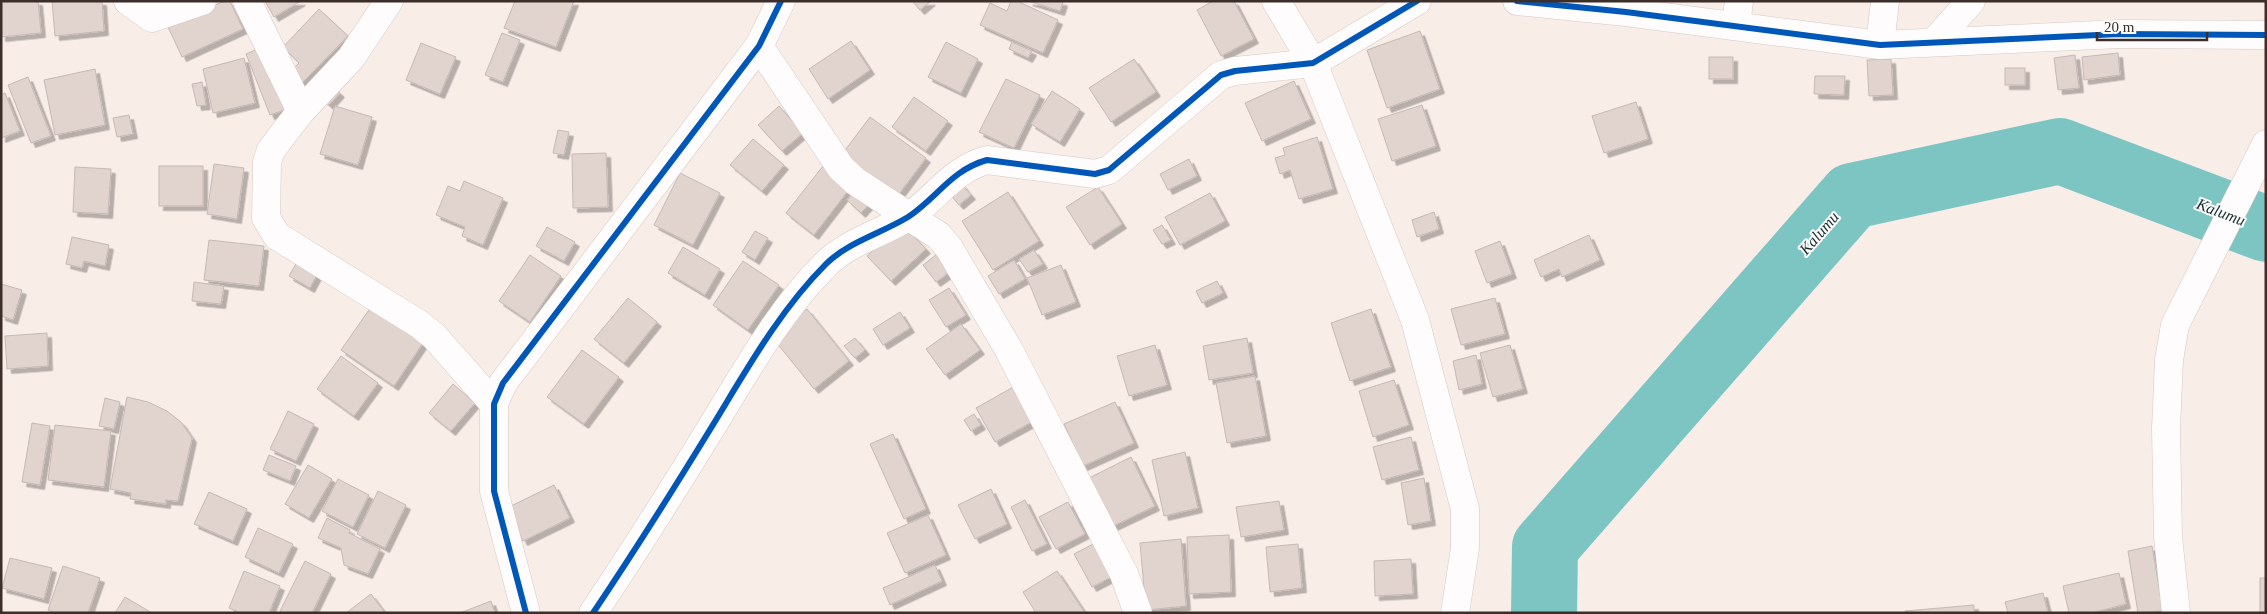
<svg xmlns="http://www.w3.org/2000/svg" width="2267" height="614" viewBox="0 0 2267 614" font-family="'Times New Roman',serif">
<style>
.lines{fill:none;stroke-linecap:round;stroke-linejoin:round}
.river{stroke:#7cc5c2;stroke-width:66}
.building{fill:#e1d4ce;stroke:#c5b9b5;filter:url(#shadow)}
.street-casing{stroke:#d4c9c4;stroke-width:29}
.street{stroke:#fefcfc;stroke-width:28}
.cycleway-casing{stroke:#fcfcfc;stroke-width:9}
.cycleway{stroke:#0057b8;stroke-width:6}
.labels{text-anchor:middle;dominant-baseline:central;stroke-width:4;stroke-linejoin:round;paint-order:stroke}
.water-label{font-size:16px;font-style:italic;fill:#1a2e2d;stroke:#fcfcfc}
</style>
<defs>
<filter id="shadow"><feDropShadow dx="4.5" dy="4.5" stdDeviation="0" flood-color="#0004"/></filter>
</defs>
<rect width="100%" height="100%" fill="#f9ede8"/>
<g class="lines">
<!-- river -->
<polyline class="river" points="1544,613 1545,547 1852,196 2060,151 2266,229"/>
</g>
<!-- building -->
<g class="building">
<polygon points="1,1 38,1 41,33 1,37"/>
<polygon points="52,1 102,1 104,31 55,36"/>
<polygon points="224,1 230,1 243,29 182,57 168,27"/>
<polygon points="265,1 301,1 274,17"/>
<polygon points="515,1 574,1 556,47 504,28"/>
<polygon points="912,1 931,1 920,10"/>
<polygon points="1011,1 1017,1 1058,20 1043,53 980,25 990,3 1007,11"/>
<polygon points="1028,1 1062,1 1063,2 1060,11"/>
<polygon points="1213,1 1234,1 1254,39 1221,56 1197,10"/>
<polygon points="319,9 348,36 299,86 287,75 299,63 283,47"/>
<polygon points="1420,31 1440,89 1387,108 1367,50"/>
<polygon points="502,33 520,40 503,82 485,75"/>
<polygon points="851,41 870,70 828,99 809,69"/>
<polygon points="946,42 978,59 961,93 928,77"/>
<polygon points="1012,42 1032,51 1028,58 1009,49"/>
<polygon points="421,43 456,57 440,94 406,80"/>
<polygon points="262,47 287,109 270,115 246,54"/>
<polygon points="2118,53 2120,75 2084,80 2082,57"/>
<polygon points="2075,55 2079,88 2058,90 2054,58"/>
<rect x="1709" y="57" width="24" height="22"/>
<polygon points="244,58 255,103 213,113 203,69"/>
<polygon points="1134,59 1156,92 1111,122 1089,88"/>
<polygon points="1891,59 1893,95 1869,96 1867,60"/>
<rect x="2005" y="68" width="20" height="17"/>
<polygon points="95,69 105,125 55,135 44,80"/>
<polygon points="1815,76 1845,76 1844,95 1814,94"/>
<polygon points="28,77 51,136 31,143 8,85"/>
<polygon points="1006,79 1040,95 1014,148 979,132"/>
<polygon points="1294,81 1311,119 1262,141 1245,103"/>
<polygon points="202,82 206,105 197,106 192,84"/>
<polygon points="332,86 340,93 329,105 322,99"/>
<polygon points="1052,91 1080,109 1060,142 1031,124"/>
<polygon points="5,93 20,131 1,138 1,95"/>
<polygon points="914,97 948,121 926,151 892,127"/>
<polygon points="1636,102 1648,139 1604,153 1592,116"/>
<polygon points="1422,105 1436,146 1392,161 1378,119"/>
<polygon points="335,106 372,117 358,165 320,154"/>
<polygon points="779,106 803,133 782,151 758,125"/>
<polygon points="129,115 133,134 117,137 113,118"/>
<polygon points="870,117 926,158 896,198 840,157"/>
<polygon points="558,130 569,132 564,155 553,153"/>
<polygon points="1317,137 1333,189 1299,199 1290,170 1280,174 1275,158 1285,155 1283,148"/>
<polygon points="753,139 784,165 762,191 730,165"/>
<polygon points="606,153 608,207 573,208 572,154"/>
<polygon points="1189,159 1197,176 1168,190 1160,174"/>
<polygon points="214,164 244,168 237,219 207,214"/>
<rect x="159" y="166" width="44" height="40"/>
<polygon points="823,166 851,187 814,235 786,213"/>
<polygon points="75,167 111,169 108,214 73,212"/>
<polygon points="680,173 720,193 693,245 654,225"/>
<polygon points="464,181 503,198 483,245 462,236 465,227 436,215 448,186 460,191"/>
<polygon points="961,183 971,195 959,205 949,193"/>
<polygon points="859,187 873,200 861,213 847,200"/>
<polygon points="1098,187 1122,224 1090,245 1066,207"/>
<polygon points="1008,192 1039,241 993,270 962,221"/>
<polygon points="1210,193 1225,221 1180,245 1165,217"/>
<polygon points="1434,212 1439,229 1417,237 1412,220"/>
<polygon points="901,223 926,249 891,281 867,256"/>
<polygon points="1162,225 1171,240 1162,244 1153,230"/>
<polygon points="547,227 575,242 564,261 536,246"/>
<polygon points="755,231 768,238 755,260 742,252"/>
<polygon points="1589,235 1600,260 1562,277 1559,269 1541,277 1534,260"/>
<polygon points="72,237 109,245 105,266 84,261 82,268 66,264"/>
<polygon points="209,240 264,246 259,286 204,280"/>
<polygon points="1500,241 1512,274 1487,283 1475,251"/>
<polygon points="683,247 720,269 705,295 668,273"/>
<polygon points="1034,250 1043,264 1028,272 1019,259"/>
<polygon points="937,254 950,272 936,282 923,265"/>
<polygon points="530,255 561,276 530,322 499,301"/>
<polygon points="1014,260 1025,279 999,294 988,276"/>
<polygon points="743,261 779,285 748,330 713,305"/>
<polygon points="297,262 317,275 310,288 289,276"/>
<polygon points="1061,265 1076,302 1042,315 1027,278"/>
<polygon points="1217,281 1223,293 1202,303 1196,291"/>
<polygon points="194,282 224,286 221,304 192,301"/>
<polygon points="1,284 22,290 13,320 1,316"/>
<polygon points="949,288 966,315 946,327 929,300"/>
<polygon points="628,298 657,322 624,363 594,339"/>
<polygon points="1495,298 1505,334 1461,345 1451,309"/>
<polygon points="371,307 423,343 394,386 341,350"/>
<polygon points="807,309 849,361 814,389 772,337"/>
<polygon points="1371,309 1391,367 1350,381 1331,323"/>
<polygon points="900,312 910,328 883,345 873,329"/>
<polygon points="961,324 980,350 945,375 926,349"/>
<polygon points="47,333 48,366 7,369 5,336"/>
<polygon points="855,338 865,350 855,358 844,346"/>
<polygon points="1247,338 1253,373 1209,380 1203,346"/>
<polygon points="1155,345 1167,385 1129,396 1117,356"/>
<polygon points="1510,345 1523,389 1493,397 1480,353"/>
<polygon points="582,350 619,377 584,424 547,397"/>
<polygon points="1476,355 1482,384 1459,390 1453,361"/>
<polygon points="341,356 378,383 354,416 317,389"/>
<polygon points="1255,376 1266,436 1227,443 1216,383"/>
<polygon points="1394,380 1409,425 1373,437 1359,391"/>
<polygon points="453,384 475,403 451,431 429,413"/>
<polygon points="1015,386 1034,421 995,442 976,408"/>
<polygon points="127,397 148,402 167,411 181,422 192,438 178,501 166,500 166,504 130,499 131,493 110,489"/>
<polygon points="105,398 120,402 114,429 99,426"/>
<polygon points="1115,402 1134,443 1083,466 1064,424"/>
<polygon points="288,411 314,424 296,461 270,449"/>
<polygon points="974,414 981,425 971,431 964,420"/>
<polygon points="32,423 50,426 40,485 22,482"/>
<polygon points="55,425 111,431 104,487 48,480"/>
<polygon points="893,434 926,509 904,519 870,444"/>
<polygon points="1411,437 1419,470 1382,480 1373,447"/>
<polygon points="1185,452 1198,508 1164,516 1152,460"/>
<polygon points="269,455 296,466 290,481 263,470"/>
<polygon points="1131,457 1155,506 1109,528 1085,480"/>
<polygon points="308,465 332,479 309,518 285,504"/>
<polygon points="1424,478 1431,521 1408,525 1401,483"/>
<polygon points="338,479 369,495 353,527 322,511"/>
<polygon points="554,485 570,518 523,541 507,508"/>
<polygon points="991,489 1007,524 975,539 958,505"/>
<polygon points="378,491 406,505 385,548 357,534"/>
<polygon points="209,492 247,509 233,541 194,524"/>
<polygon points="1025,500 1047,544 1032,551 1011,507"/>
<polygon points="1279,501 1284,530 1241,537 1236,507"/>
<polygon points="1068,502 1085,534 1056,549 1039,517"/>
<polygon points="928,515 946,555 905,573 887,533"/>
<polygon points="327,518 350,530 349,533 380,549 368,574 344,565 341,548 318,538"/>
<polygon points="258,528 293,544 279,573 245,557"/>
<polygon points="1229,535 1231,592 1189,594 1187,537"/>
<polygon points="1181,539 1186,606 1146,610 1140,543"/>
<polygon points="1097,542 1115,575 1092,587 1074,554"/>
<polygon points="1298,544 1302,588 1270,592 1266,547"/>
<polygon points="2152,546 2163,611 2138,613 2128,551"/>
<polygon points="10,558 52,568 44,599 2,588"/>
<polygon points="1411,559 1413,594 1375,596 1374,561"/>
<polygon points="305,561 331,574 312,613 283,613 280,611"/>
<polygon points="935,565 942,581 890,605 883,588"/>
<polygon points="63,566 100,578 88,613 56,613 48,610"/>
<polygon points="244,571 280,586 269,613 241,613 229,608"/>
<polygon points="1057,571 1085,613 1036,613 1023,592"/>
<polygon points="2119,573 2126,604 2091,613 2069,613 2063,586"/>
<rect x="2260" y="578" width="6" height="35"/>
<polygon points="2043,593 2048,613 2008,613 2005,602"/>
<polygon points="371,594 385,613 346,613"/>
<polygon points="125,597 152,613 115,613"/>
<polygon points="491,601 495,613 460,613"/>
<polygon points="1974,605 1974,613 1905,613 1905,611"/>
</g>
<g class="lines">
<defs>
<g id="street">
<polyline points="128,1 152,18 202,1"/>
<polyline points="247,1 301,111"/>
<polyline points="389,1 351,58 301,111 271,150 267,162 266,218 277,236 419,324 434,336 494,404"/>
<polyline points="1276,1 1313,63 1415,320 1465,509 1465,548 1455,613"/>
<polyline points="1517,1 1626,12 1880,45 2120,34 2266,35"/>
<polyline points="1736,25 1739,1"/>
<polyline points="1934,42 1971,1"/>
<polyline points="1880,45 1885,1"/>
<polyline points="759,46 841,168 855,181 939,236 949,248 1009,350 1124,574 1138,613"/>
<polyline points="526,613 494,491 494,404 503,383 759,46 781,1"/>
<path d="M593 613C634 552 673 490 711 428 746 371 779 311 826 264 848 242 882 233 908 217 937 198 951 170 987 160L1095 174 1109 170 1221 75 1235 71 1313 63 1417 1"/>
<polyline points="2176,613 2168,537 2166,428 2169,360 2175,325 2266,144"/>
</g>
</defs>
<!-- street casing -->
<use href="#street" class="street-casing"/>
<!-- street -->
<use href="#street" class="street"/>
<defs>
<g id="cycleway">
<polyline points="1517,1 1626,12 1880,45 2120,34 2266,35"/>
<polyline points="526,613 494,491 494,404 503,383 759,46 781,1"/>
<path d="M593 613C634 552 673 490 711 428 746 371 779 311 826 264 848 242 882 233 908 217 937 198 951 170 987 160L1095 174 1109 170 1221 75 1235 71 1313 63 1417 1"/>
</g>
</defs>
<!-- cycleway casing -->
<use href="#cycleway" class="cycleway-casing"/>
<!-- cycleway -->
<use href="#cycleway" class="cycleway"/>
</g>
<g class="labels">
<!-- water labels -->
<g class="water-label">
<text transform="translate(2221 212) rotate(21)">Kalumu</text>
<text transform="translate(1819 233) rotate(-49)">Kalumu</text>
</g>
</g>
<!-- border -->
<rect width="2267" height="614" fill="none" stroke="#3c2f2a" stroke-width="5"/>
<!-- scale -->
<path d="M2097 32v8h110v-8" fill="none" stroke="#3c2f2a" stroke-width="2.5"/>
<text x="2104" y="32" font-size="15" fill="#3c2f2a" stroke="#fcfcfc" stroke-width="4" paint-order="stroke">20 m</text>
</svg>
